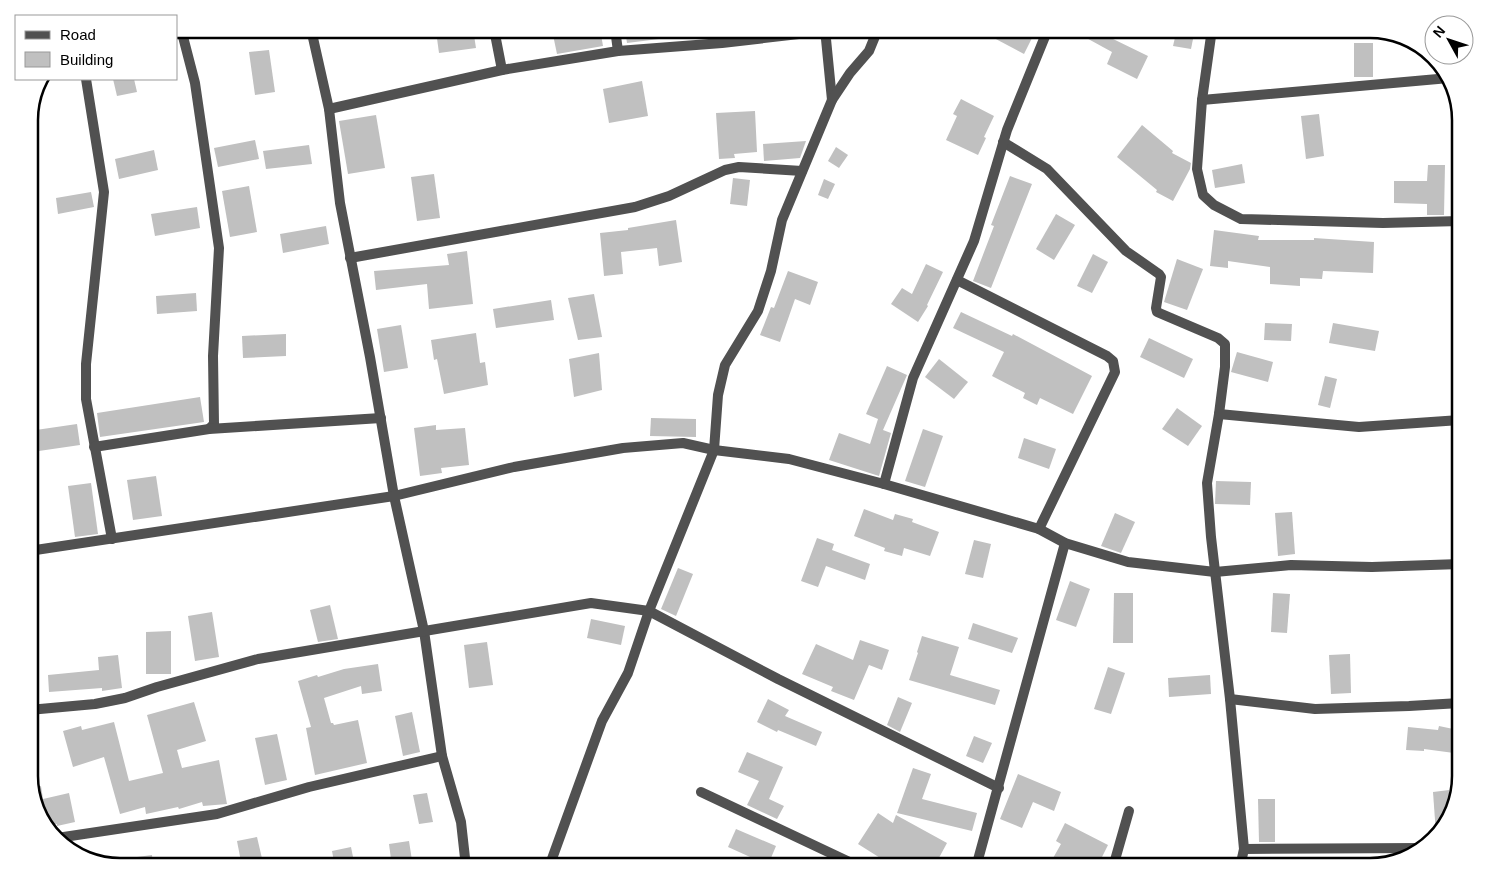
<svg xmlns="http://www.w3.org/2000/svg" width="1489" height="896" viewBox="0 0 1489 896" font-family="Arial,sans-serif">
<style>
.building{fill:#c0c0c0}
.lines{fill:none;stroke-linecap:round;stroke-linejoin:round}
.minor{stroke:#515151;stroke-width:10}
.rim{fill:none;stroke:#000;stroke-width:2.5}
</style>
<rect width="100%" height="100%" fill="#fff"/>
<!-- building -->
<g class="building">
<polygon points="452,29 473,29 476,48 439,53 436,31"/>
<polygon points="560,29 600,29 603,46 557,54 552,30"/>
<polygon points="625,29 691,29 691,35 627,43"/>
<polygon points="997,29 1019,29 1033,36 1024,54 992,37"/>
<polygon points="1070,29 1113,29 1109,37 1148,56 1137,79 1107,64 1112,52"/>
<polygon points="1177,29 1195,29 1191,49 1173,46"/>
<rect x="1354" y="43" width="19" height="34"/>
<polygon points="269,50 275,92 255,95 249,52"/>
<polygon points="113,79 134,79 137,92 117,96"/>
<polygon points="642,81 648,116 609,123 603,89"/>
<polygon points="961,99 994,116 984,137 986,138 978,155 946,140 957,116 953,114"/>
<polygon points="755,111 757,152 734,154 735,158 719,159 716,113"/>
<polygon points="1319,114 1324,156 1306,159 1301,116"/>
<polygon points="376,115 385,168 348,174 339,121"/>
<polygon points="1142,125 1173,151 1172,153 1191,163 1190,169 1173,201 1156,192 1157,190 1117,157"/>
<polygon points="255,140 259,159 218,167 214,148"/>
<polygon points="806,141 800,158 764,161 763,144"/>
<polygon points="309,145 312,164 266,169 263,151"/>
<polygon points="836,147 848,155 839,168 828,161"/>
<polygon points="154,150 158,170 119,179 115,159"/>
<polygon points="1242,164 1245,183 1215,188 1212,170"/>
<polygon points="1428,165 1445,165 1444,215 1427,215 1427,204 1394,203 1394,181 1427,181"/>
<polygon points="434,174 440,218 417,221 411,177"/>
<polygon points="1010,176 1032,184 991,288 973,281 994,226 991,225"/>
<polygon points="733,178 750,180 747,206 730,204"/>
<polygon points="824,179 835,184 828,199 818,195"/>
<polygon points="249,186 257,232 230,237 222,191"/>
<polygon points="91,192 94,207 58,214 56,198"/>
<polygon points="197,207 200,228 155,236 151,214"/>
<polygon points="1056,214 1075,225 1054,260 1036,249"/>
<polygon points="676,220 682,262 659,266 657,248 621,252 623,274 604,276 600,233 628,230 628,228"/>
<polygon points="326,226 329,244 283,253 280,234"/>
<polygon points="1214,230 1259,236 1258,240 1314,240 1314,238 1374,242 1373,273 1323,271 1322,279 1300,278 1300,286 1270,284 1270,267 1228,261 1228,268 1210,266"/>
<polygon points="467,251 473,304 429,309 427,284 376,290 374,271 449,265 447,254"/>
<polygon points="1093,254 1108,262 1092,293 1077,286"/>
<polygon points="1177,259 1203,269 1187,310 1164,302"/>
<polygon points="926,264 943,272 927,305 928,306 918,322 891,304 902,288 912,294"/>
<polygon points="788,271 818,282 810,305 795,299 780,342 760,335 771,307 774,308"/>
<polygon points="196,293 197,311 157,314 156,296"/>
<polygon points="594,294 602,337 578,340 568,298"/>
<polygon points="551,300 554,320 496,328 493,309"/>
<polygon points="961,312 1012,336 1013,334 1092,376 1073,414 1040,398 1037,405 1023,398 1025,393 992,376 1004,352 953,328"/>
<polygon points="1265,323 1292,324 1291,341 1264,340"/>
<polygon points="1333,323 1379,331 1375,351 1329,343"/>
<polygon points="401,325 408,368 384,372 377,329"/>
<polygon points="476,333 480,363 485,362 488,385 444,394 437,359 434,360 431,340"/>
<polygon points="286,334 286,356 243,358 242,336"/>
<polygon points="1149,338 1193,359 1184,378 1140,357"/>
<polygon points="1237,352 1273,362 1268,382 1231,372"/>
<polygon points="599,353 602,390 574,397 569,359"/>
<polygon points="939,359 968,382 954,399 925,377"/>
<polygon points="887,366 907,375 883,430 891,433 879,476 829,460 839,433 870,444 878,419 866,414"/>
<polygon points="1325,376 1337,379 1330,408 1318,405"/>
<polygon points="200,397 204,422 100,437 97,413"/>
<polygon points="1177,408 1202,426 1188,446 1162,429"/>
<polygon points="651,418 696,419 696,437 650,436"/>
<polygon points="77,424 80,445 32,452 29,431"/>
<polygon points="436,425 436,430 465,428 469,465 441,468 442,473 420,476 414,428"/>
<polygon points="923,429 943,436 925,487 905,481"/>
<polygon points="1024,438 1056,449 1049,469 1018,458"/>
<polygon points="156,476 162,516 133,520 127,480"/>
<polygon points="1216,481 1251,482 1250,505 1215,504"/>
<polygon points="91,483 98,534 75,537 68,486"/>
<polygon points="864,509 893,520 895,514 913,519 912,522 939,532 930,556 904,548 902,556 884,551 885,548 854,536"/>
<polygon points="1292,512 1295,554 1278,556 1275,513"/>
<polygon points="1115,513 1135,522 1121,553 1101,546"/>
<polygon points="817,538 834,544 832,550 870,564 865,580 826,566 818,587 801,581"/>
<polygon points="974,540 991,544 983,578 965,574"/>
<polygon points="678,568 693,574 676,616 661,609"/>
<polygon points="1070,581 1090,589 1076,627 1056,620"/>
<polygon points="1114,593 1133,593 1133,643 1113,643"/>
<polygon points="1273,593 1290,594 1287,633 1271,632"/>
<polygon points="330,605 338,639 318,642 310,610"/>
<polygon points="212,612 219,657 195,661 188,616"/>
<polygon points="591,619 625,626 621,645 587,638"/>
<polygon points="973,623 1018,638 1012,653 968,639"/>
<polygon points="171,631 171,674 146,674 146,632"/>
<polygon points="922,636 959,647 950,675 1000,690 995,705 909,680 918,653 917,652"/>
<polygon points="860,640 889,650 882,670 869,665 854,700 831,691 833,687 802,674 816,644 853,660"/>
<polygon points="487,642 493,685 469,688 464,645"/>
<polygon points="1350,654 1351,693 1331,694 1329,655"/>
<polygon points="118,655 122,688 102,691 102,688 49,692 48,675 99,670 98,657"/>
<polygon points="378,664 382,691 362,694 361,686 324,698 331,723 333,723 334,725 358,720 367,763 315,775 306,728 311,727 298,681 317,675 318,677 344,669"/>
<polygon points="1108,667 1125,673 1111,714 1094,709"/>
<polygon points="1210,675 1211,694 1169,697 1168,678"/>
<polygon points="898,697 912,703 900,732 887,725"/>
<polygon points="768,699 789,710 785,716 822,732 816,746 778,730 777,732 757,722"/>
<polygon points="194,702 206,741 177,750 182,768 219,760 227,804 203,806 202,802 179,809 178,807 146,814 145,807 120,814 104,757 73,767 63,731 81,726 82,730 114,722 129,781 163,773 147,715"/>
<polygon points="412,712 420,752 403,756 395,716"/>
<polygon points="1439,726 1458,730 1454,753 1424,749 1424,751 1406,750 1408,727 1438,730"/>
<polygon points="277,734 287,780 265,785 255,738"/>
<polygon points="974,736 992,743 983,763 966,756"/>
<polygon points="747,752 783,767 769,799 784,806 777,819 747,805 759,781 738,772"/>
<polygon points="913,768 931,774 922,799 977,813 972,831 897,813"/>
<polygon points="1018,774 1061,792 1054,811 1033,802 1022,828 1000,819"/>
<polygon points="41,786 43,799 69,793 75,822 57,826 57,824 45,826 41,822 31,788"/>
<polygon points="1449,790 1451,812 1448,822 1436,834 1433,792"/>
<polygon points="427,793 433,822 419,824 413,795"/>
<polygon points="1258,799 1275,799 1275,842 1259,842"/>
<polygon points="878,813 893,823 896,815 947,843 934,867 882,867 885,861 858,844"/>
<polygon points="1065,823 1108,845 1097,867 1048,867 1061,844 1056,841"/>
<polygon points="736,829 776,846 768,865 728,847"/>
<polygon points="257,837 264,867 242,867 237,841"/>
<polygon points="409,841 413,867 392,867 389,844"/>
<polygon points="351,847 355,867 335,867 332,851"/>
<polygon points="152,855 153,867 120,867 107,864 107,861"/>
</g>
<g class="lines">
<!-- minor -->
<g class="minor">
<polyline points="181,29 195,83 219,248 213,356 214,424 209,429"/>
<polyline points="203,29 253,29"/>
<polyline points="311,29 329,109 340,203 370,357 394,496 424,631 442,756 461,822 466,867"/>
<polyline points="494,29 502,70"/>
<polyline points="615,29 618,51"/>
<polyline points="825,29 832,100"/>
<polyline points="1212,29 1202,100 1197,169 1203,195 1214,205 1241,219 1383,223 1460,221"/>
<polyline points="86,79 104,192 86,364 86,399 112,539"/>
<polyline points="1202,100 1449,78"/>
<polyline points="329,109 502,70 618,51 722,43 825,31"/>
<polyline points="1003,142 1047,169 1126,251 1159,274 1161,277 1156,308 1157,312 1218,338 1225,344 1225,367 1219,414 1207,483 1211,537 1230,699 1244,849 1240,867"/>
<polyline points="350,258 635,207 669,196 725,170 739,167 802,171"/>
<polyline points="957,280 1107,356 1113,361 1115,372 1039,529"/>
<polyline points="1219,414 1359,427 1460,420"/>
<polyline points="94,447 209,429 381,418"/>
<polyline points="884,484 913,378 974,241 1007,130 1048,29"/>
<polyline points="29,551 394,496 514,467 623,448 683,443 714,450 789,459 884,484 1039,529 1065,543 1128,562 1215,572 1291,565 1372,567 1460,564"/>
<polyline points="1230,699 1315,709 1409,706 1460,703"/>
<polyline points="29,710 95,704 125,698 157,687 258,659 591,603 649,611 778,679 999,788"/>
<polyline points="701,792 860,867"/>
<polyline points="57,838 217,814 309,787 442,756"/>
<polyline points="1244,849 1422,848"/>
<polyline points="549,867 602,721 628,673 649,611 714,450 718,395 725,365 758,311 771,271 782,220 832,100 850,73 869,51 878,29"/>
<polyline points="976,867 1065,543"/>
<polyline points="1113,867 1129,811"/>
</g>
</g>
<!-- crop -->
<path d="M0 0H1489V896H0ZM120 38H1370A82 82 0 0 1 1452 120V776A82 82 0 0 1 1370 858H120A82 82 0 0 1 38 776V120A82 82 0 0 1 120 38Z" fill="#fff" fill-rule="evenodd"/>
<path class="rim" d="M120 38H1370A82 82 0 0 1 1452 120V776A82 82 0 0 1 1370 858H120A82 82 0 0 1 38 776V120A82 82 0 0 1 120 38Z"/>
<!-- legend -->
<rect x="15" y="15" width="162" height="65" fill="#ffffff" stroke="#999999"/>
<rect x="25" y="31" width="25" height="8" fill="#515151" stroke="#999999"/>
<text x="60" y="40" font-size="15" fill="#000000">Road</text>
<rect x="25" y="52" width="25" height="15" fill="#c0c0c0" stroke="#999999"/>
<text x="60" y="65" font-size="15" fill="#000000">Building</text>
<!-- north arrow -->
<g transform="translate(1449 40) rotate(310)"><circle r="24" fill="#ffffff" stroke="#999999"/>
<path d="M0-4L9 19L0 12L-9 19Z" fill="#000000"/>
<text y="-8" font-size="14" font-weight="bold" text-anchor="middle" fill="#000000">N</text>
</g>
</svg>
